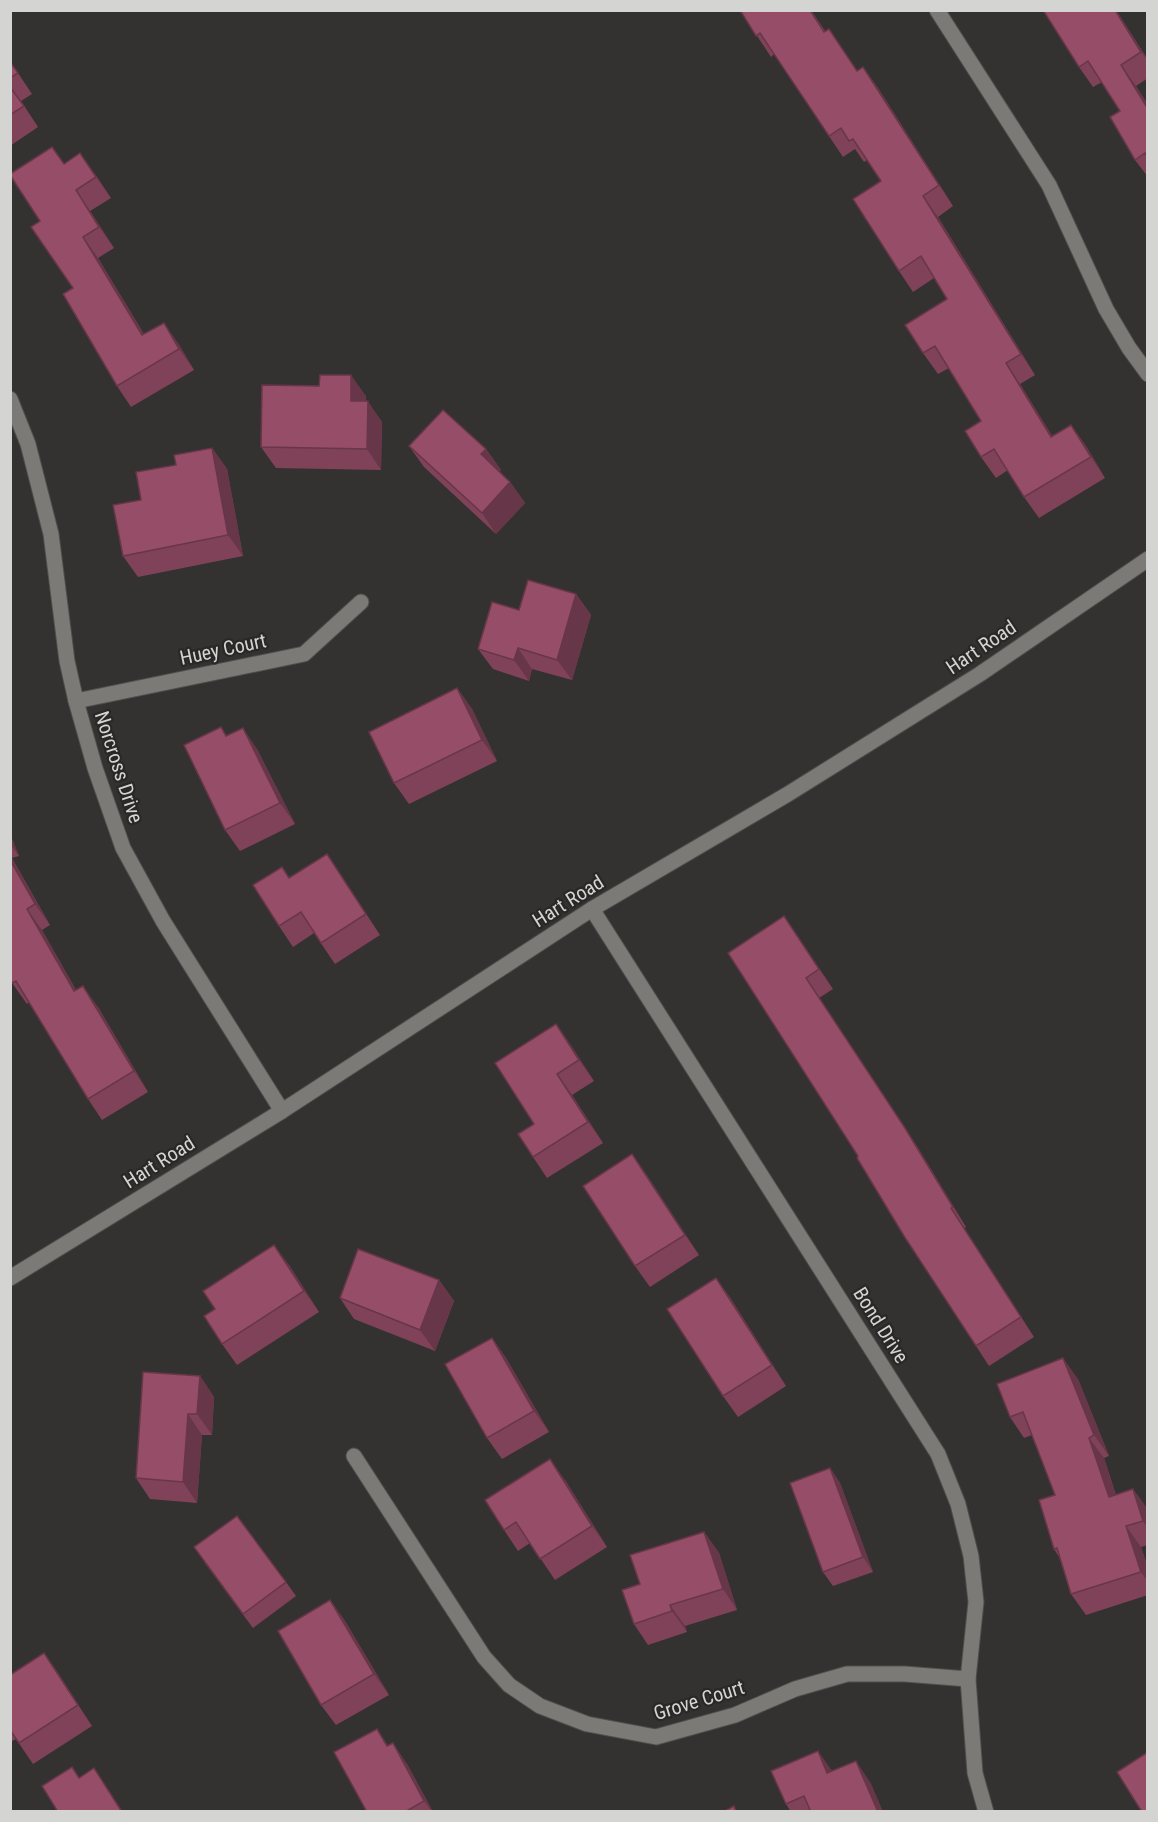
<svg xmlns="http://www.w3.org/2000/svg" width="1158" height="1822" viewBox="0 0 1158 1822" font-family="'Roboto Condensed',sans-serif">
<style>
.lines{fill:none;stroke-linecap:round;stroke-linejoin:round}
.minor-casing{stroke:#4f4e4c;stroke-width:17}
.tertiary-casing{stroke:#4f4e4c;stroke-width:17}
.minor{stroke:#7b7a77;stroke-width:15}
.tertiary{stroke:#7b7a77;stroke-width:15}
.wall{fill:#804259}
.shaded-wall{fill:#683649}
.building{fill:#954d68;stroke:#683649;stroke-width:1.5}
.labels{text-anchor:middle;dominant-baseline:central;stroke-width:4.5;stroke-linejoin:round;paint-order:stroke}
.street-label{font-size:20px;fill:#d4d4d2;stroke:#292826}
</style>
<rect width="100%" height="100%" fill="#333230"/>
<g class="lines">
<defs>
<g id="minor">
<polyline points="937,10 1049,185 1106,309 1129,348 1148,374"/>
<polyline points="10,399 28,444 51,534 67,661 76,701 95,768 123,848 163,921 282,1111"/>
<polyline points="76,701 304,654 361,602"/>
<polyline points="592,909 938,1454 958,1504 971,1556 976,1602 968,1679 975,1773 986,1812"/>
<polyline points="354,1456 484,1657 509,1685 540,1706 587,1724 656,1737 735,1715 795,1689 847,1674 905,1674 968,1679"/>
</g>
<polyline id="tertiary" points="10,1278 282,1111 592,909 788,794 980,674 1148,559"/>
</defs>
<!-- minor casing -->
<use href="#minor" class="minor-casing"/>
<!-- tertiary casing -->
<use href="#tertiary" class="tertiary-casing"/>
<!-- minor -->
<use href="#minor" class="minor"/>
<!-- tertiary -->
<use href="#tertiary" class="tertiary"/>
</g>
<!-- wall -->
<g class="wall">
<polygon points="740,10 811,10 825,31 857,71 863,67 878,88 953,206 938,217 1035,375 1020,384 1052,436 1071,425 1086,446 1105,478 1039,518 1024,497 1008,470 996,478 981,457 981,421 949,368 938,374 923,353 947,299 934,278 913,292 899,271 881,181 867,160 864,162 855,149 843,157 774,54 771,57"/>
<polygon points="1116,10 1148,60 1148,78 1136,86 1148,105 1148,177 1135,160 1120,111 1102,82 1093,87 1079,67"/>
<polygon points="10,61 32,94 21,101 38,127 10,146"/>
<polygon points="52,147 64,164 95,174 111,198 90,211 114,248 98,258 144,334 178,343 194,370 131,407 117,386 73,288 40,221"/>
<polygon points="366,396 366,401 382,422 381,470 276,468 261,447"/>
<polygon points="409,446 486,449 501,470 499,471 510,482 525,503 496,534 424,467"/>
<polygon points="212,448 227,469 243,556 138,577 123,556 141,500 176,465"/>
<polygon points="576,594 591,615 572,680 532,669 529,681 493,669 478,649 519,610"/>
<polygon points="457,688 472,709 497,761 409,804 394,783"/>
<polygon points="221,727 227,736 257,749 295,824 240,851 225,830"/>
<polygon points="10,834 19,856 12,858 50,925 42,930 76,990 98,1007 148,1092 102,1120 88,1099 29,1002 27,1004 10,980"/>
<polygon points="327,854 380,935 335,964 314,933 293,947 279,926 282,867 290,878"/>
<polygon points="784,916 833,989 819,998 918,1148 966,1227 964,1228 1034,1337 989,1366 976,1346 858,1156"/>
<polygon points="556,1024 594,1081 572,1095 603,1143 547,1178 533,1157 534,1124"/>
<polygon points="632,1154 699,1255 650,1287 635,1266"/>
<polygon points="289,1265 319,1312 237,1365 222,1344"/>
<polygon points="716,1278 731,1299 786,1386 738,1417 723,1396"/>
<polygon points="439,1280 454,1301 435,1351 354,1319 340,1298"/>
<polygon points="492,1338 506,1358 549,1432 502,1459 487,1438"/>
<polygon points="200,1376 214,1397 212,1435 202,1435 197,1503 150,1499 136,1478"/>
<polygon points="1078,1379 1109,1456 1104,1458 1116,1495 1133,1489 1148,1510 1148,1545 1141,1547 1148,1568 1148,1595 1086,1615 1071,1594 1059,1557 1054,1549 1055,1495 1032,1435 1024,1438 1010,1417"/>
<polygon points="830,1468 840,1483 873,1572 833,1586 823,1572"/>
<polygon points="565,1480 607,1547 555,1580 530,1543 518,1551 504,1530"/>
<polygon points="704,1532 719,1553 737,1610 685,1626 687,1632 648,1645 634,1624 640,1584"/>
<polygon points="204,1562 286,1582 296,1596 253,1628"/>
<polygon points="330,1600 345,1621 389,1695 336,1725 321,1705"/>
<polygon points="44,1653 92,1726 33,1764 16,1739 10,1742 10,1675"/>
<polygon points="377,1729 388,1746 407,1764 433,1812 367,1812"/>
<polygon points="832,1771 870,1782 883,1812 791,1812 786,1804"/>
</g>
<!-- shaded-wall -->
<g class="shaded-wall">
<polygon points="1115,10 1116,10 1148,61 1141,52"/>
<polygon points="1121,65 1136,86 1148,105 1148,109"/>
<polygon points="863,67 878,88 953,206 939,185"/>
<polygon points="80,153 95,174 111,198 96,177"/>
<polygon points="76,190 90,211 114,248 99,227"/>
<polygon points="923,196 938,217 1035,375 1021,354"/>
<polygon points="83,237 98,258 157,356 142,335"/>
<polygon points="164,323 178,343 194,370 179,349"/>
<polygon points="1006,363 1020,384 1066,458 1051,437"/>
<polygon points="351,375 366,396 365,422 351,401"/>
<polygon points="368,401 382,422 381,470 367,449"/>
<polygon points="1071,425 1086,446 1105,478 1091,457"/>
<polygon points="212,448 227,469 243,556 228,535"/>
<polygon points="486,449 501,470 495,475 481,454"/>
<polygon points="510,482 525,503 496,534 482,513"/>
<polygon points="576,594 591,615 572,680 557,660"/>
<polygon points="518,648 532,669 529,681 514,660"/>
<polygon points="457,688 472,709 497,761 482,740"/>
<polygon points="243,728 257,749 295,824 280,803"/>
<polygon points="10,834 19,856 10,844"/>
<polygon points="10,855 50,925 35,904 10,860"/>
<polygon points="27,909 42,930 88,1012 74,991"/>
<polygon points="784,916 797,935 833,989 819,969"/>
<polygon points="806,978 918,1148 966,1227 953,1207"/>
<polygon points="83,986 98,1007 148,1092 134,1071"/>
<polygon points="556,1024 571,1045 594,1081 579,1060"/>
<polygon points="557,1074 572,1095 603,1143 588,1122"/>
<polygon points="632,1154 647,1175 699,1255 685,1235"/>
<polygon points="274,1245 289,1265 319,1312 304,1291"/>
<polygon points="716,1278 731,1299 786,1386 772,1365"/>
<polygon points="439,1280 454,1301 435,1351 420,1330"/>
<polygon points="492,1338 506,1358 549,1432 534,1411"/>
<polygon points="1063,1358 1078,1379 1109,1456 1094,1435"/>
<polygon points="200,1376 214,1397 212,1435 197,1414"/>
<polygon points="188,1414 202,1435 197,1503 183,1482"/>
<polygon points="1089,1438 1104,1458 1123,1518 1109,1497"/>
<polygon points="550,1459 565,1480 607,1547 592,1526"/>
<polygon points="830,1468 840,1483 873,1572 863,1557"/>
<polygon points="1133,1489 1148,1510 1148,1528 1143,1521"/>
<polygon points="1126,1526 1141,1547 1148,1568 1148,1582 1141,1572"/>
<polygon points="704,1532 719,1553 737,1610 723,1589"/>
<polygon points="330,1600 345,1621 389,1695 374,1674"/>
<polygon points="670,1605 685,1626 687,1632 672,1611"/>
<polygon points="44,1653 59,1674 92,1726 78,1705"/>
<polygon points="393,1743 407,1764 433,1812 432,1812 424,1801"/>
<polygon points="818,1751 833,1772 827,1773"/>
<polygon points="856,1761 870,1782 883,1812 878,1812"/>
<polygon points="94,1768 108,1789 123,1812 122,1812"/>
</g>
<!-- building -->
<g class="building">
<polygon points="740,10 810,10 824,32 829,29 857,71 863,67 939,185 923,196 1021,354 1006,363 1051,437 1071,425 1091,457 1024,497 994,449 981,457 965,431 981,421 935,346 923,353 905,325 947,299 921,256 899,271 853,199 881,181 853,139 849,141 841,128 829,136 760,33 756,36"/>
<polygon points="1043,10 1115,10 1141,52 1121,65 1148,109 1148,158 1145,153 1135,160 1110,117 1120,111 1088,61 1079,67"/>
<polygon points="10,62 18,73 10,78"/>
<polygon points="10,87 24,106 10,115"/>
<polygon points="52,147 64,164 80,153 96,177 76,190 99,227 83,237 142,335 164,323 179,349 117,386 63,294 73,288 31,227 40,221 10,175 10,174"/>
<polygon points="320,375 351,375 351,401 368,401 367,449 261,447 262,385 319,386"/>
<polygon points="443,410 486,449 481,454 510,482 482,513 409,446"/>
<polygon points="212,448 228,535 123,556 113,505 141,500 136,472 176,465 174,455"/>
<polygon points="528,580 576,594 557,660 518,648 514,660 478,649 492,602 519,610"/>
<polygon points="457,688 482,740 394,783 369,732"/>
<polygon points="221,727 226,736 243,728 280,803 225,830 184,745"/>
<polygon points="327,854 366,914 321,943 301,912 279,926 253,885 282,867 289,878"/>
<polygon points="10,860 35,904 27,909 74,991 83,986 134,1071 88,1099 16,981 12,983 10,980"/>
<polygon points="784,916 819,969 806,978 905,1128 953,1207 951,1208 1021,1317 976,1346 904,1236 857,1158 858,1156 728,953"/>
<polygon points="556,1024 579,1060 557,1074 588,1122 533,1157 518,1134 534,1124 495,1063"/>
<polygon points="632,1154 685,1235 635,1266 583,1186"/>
<polygon points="274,1245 304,1291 222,1344 204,1316 215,1309 203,1291"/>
<polygon points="358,1249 439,1280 420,1330 340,1298"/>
<polygon points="716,1278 772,1365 723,1396 667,1309"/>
<polygon points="492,1338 534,1411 487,1438 445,1364"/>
<polygon points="1063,1358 1094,1435 1089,1438 1109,1497 1133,1489 1143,1521 1126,1526 1141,1572 1071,1594 1057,1548 1054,1549 1039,1500 1055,1495 1023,1412 1010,1417 997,1384"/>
<polygon points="143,1372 200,1376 197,1414 188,1414 183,1482 136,1478"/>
<polygon points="550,1459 592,1526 540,1559 516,1522 504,1530 485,1500"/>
<polygon points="830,1468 863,1557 823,1572 790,1483"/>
<polygon points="237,1516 286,1582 243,1614 194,1547"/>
<polygon points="704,1532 723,1589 670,1605 672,1611 634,1624 622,1590 640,1584 630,1555"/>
<polygon points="330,1600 374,1674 321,1705 278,1631"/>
<polygon points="44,1653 78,1705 19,1743 10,1730 10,1675"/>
<polygon points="377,1729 387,1746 393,1743 424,1801 405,1812 367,1812 334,1752"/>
<polygon points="818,1751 827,1773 856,1761 878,1812 811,1812 804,1796 786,1804 771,1771"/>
<polygon points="1148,1752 1148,1812 1142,1812 1117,1772"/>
<polygon points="72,1767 79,1778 94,1768 122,1812 58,1812 42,1786"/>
<polygon points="734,1806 736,1812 723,1812"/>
</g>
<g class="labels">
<!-- street labels -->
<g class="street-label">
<text transform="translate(981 647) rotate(-34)">Hart Road</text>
<text transform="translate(223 649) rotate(-12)">Huey Court</text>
<text transform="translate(119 767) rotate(72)">Norcross Drive</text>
<text transform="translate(568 901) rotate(-32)">Hart Road</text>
<text transform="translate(159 1162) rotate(-32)">Hart Road</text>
<text transform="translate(881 1325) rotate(58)">Bond Drive</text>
<text transform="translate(699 1700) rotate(-17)">Grove Court</text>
</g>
</g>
<!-- border -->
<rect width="1158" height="1822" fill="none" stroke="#d4d4d2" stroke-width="24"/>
</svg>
